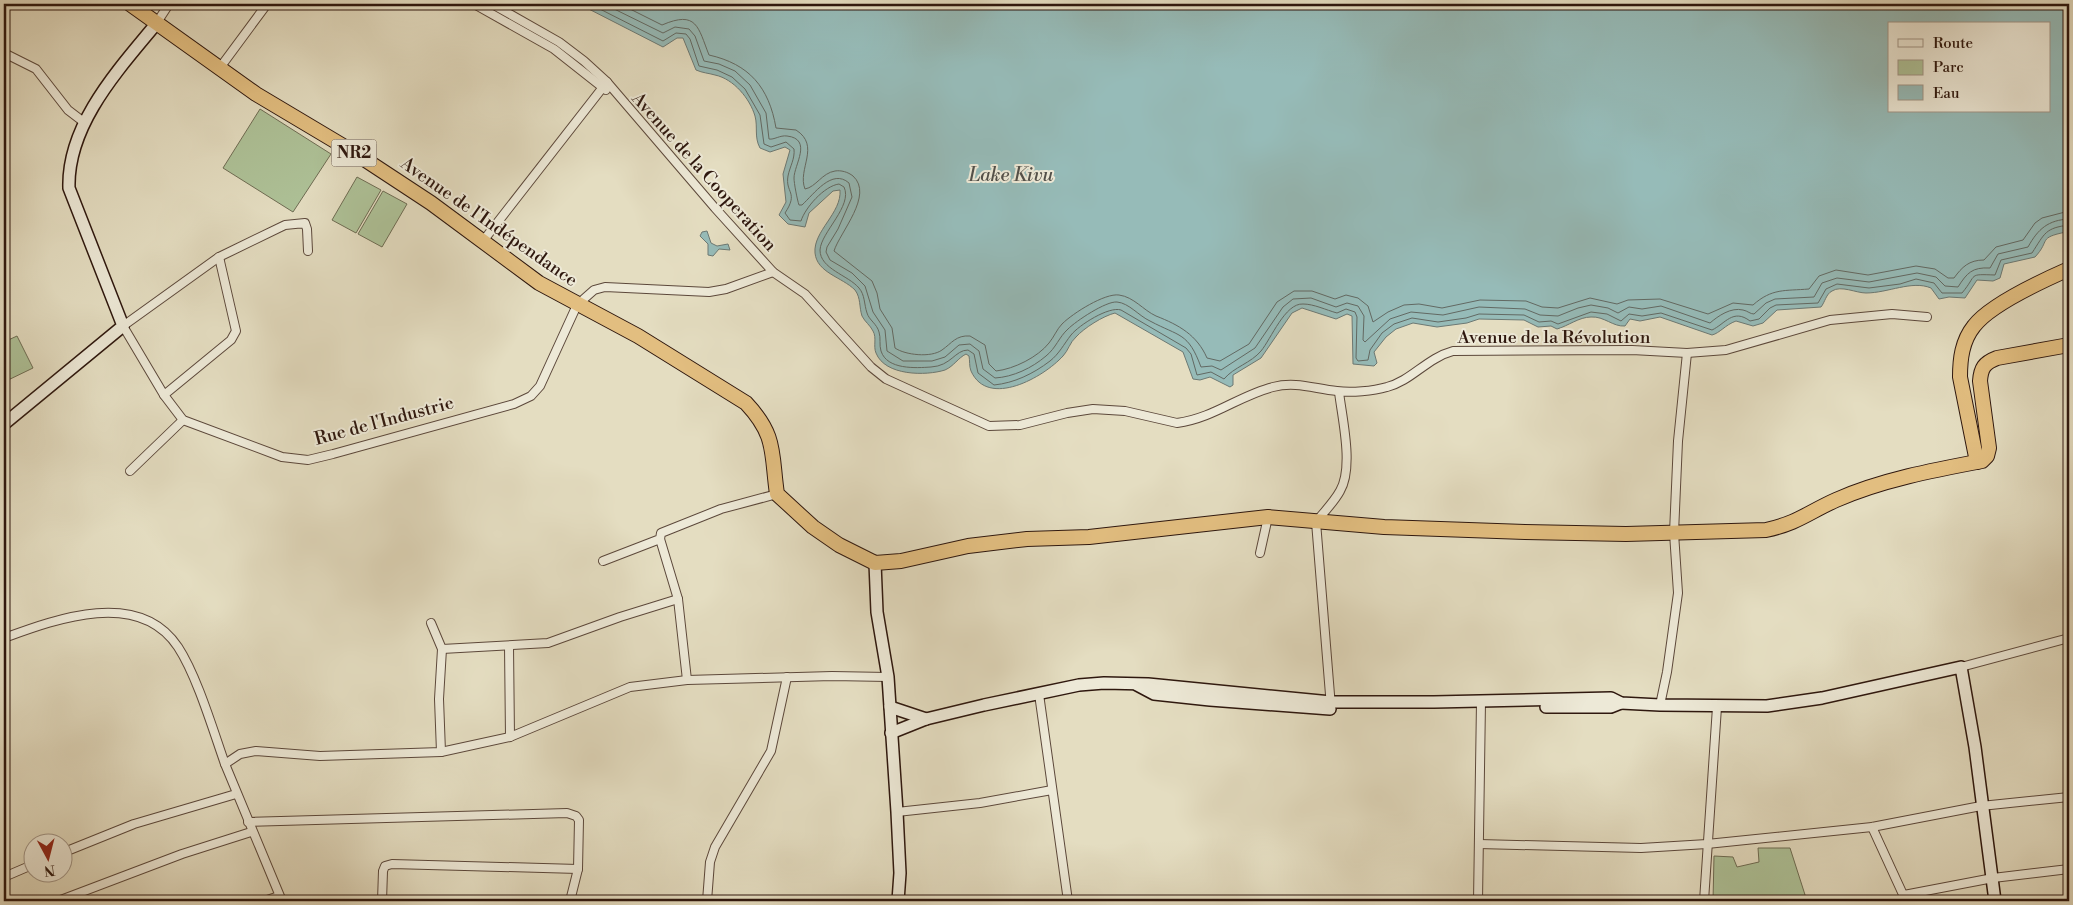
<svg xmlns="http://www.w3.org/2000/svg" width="2073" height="905" viewBox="0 0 2073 905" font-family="'Libre Bodoni',serif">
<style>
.green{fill:#aec298;stroke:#6e6c53}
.water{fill:#96bbb8;stroke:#6c7974;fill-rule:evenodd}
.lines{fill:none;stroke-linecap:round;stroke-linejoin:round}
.shore{stroke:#626963;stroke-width:1}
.street-casing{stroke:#5c483b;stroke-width:10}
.secondary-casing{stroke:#2e170e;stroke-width:14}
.highway-casing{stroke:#2e170e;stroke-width:16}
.street{stroke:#ede9d7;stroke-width:8}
.secondary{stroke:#ede9d7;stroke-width:11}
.highway{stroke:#e2be80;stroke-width:14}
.labels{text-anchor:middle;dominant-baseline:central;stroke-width:4;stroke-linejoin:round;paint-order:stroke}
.shield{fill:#ede9d7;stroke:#67564a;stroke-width:1}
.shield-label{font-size:16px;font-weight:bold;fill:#2e170e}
.street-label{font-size:18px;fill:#2e170e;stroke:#ede9d7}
.water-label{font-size:19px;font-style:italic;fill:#52504a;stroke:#ede9d7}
</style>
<rect width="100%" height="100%" fill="#e4ddc1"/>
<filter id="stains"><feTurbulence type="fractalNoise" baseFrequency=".004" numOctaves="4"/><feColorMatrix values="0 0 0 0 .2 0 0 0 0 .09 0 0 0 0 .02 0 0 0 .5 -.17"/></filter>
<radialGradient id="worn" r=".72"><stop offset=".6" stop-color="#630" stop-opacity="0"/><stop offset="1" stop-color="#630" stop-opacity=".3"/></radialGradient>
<!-- green -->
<g class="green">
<polygon points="260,109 331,154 293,212 223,168"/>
<polygon points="357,177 381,190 356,233 332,220"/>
<polygon points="383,191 407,204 382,247 358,234"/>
<polygon points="17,336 33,368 4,382 4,342"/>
<polygon points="1758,848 1790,848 1807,901 1713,901 1714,856 1733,857 1737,867 1759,862"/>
</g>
<!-- water -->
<g class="water">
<path d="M579 4H2069V223L2066 232C2037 238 2051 240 2035 257L2004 264 2000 278 1993 281 1977 280 1965 298 1949 297 1939 299 1931 288C1912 280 1888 293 1866 293 1856 293 1841 285 1832 291 1826 294 1825 302 1821 307L1777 310 1763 323 1753 326 1736 321C1725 325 1720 333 1712 335L1660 317 1640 321 1630 319 1625 326C1613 327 1604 316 1591 317 1579 317 1568 326 1557 329L1551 326 1538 327 1524 320 1479 319 1467 323 1437 327 1413 323 1396 329 1386 337 1374 352 1377 363 1374 366 1353 364 1352 316 1347 314 1336 319 1302 308 1292 313 1261 358 1233 375V385L1230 387 1210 377 1200 380 1193 379 1183 352 1115 313C1103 316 1084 328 1076 337 1070 342 1068 351 1063 356 1044 377 988 409 971 371 969 366 970 361 969 356L966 354C958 358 954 366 945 370 926 376 885 376 876 353 873 346 877 338 873 331 870 325 865 322 862 316 859 307 861 298 855 290 842 277 817 273 815 253 813 231 842 213 840 190L833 191 809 213 805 227 788 224 779 215 786 202 783 174 790 150 785 147 770 152 760 148C754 137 758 127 755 116 750 99 734 79 715 75 708 73 703 73 696 70L683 38H677L663 47ZM1889 24H2049V111H1889Z"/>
<polygon points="707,231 711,243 717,246 728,244 730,250 719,249 713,256 708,255 708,244 700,236 702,232"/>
</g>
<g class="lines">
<!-- shore -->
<g class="shore">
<path d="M590 4 663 41 676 33 686 34 690 39 699 66 717 70 732 77 745 89 760 115 764 144 771 147 786 142 794 149C795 159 790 166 788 176 785 193 799 192 785 213L790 220 801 221C805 208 824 186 839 184L844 187C853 206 821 232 820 250 820 269 848 275 859 288 865 295 864 304 867 313 869 320 877 324 879 332 881 338 879 345 881 351 887 370 916 368 931 367 951 366 955 350 968 350L974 354 978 373 994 385C1014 383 1033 374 1050 361 1059 354 1064 344 1071 335 1079 325 1109 306 1121 310L1186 348 1191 354 1197 375 1211 372 1224 379C1234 367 1251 363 1261 351 1271 339 1285 303 1303 304 1314 304 1326 310 1337 313L1346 309 1355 312 1357 317 1356 358 1358 361 1368 360 1370 350 1382 333 1394 324 1412 318 1438 322 1466 318 1479 314 1524 315 1539 322 1551 321 1558 324 1591 312 1607 314 1621 321 1629 314 1642 316 1661 313 1712 330C1725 324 1733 308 1750 321L1759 319 1770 308 1776 305 1818 303 1826 289 1837 284 1869 288 1900 284 1916 279 1934 283 1942 293H1962C1978 274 1967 274 1995 275L2001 260 2032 253C2045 233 2045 228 2069 225"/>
<path d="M604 4 663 33 675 27 689 29 695 36 704 61 719 64 735 71 750 85 766 113 769 139C774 140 780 135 787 136 813 139 794 165 794 178 794 183 797 199 799 205H802C814 194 832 168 849 183L852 197 838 229 827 247 826 252 830 260 852 273 865 286 873 312 885 330 887 351 903 361H932L945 357 959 345 970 344 979 351 983 369 995 378C1013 377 1032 368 1046 356 1056 348 1059 337 1068 329 1076 321 1106 301 1117 302 1129 303 1139 316 1150 321 1180 337 1188 332 1201 367L1212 366 1221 370 1255 348 1283 307 1293 299 1311 298 1336 307 1347 303 1358 306 1364 316 1363 340 1365 342 1390 319 1411 312 1443 315 1479 307 1525 309 1540 315 1558 316 1578 308 1591 305 1608 308 1618 313 1629 307 1642 309 1661 306 1710 323C1718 316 1731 307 1743 310 1748 311 1750 314 1754 314L1766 303 1775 299 1814 297 1822 283 1837 278 1869 282 1917 273 1936 277 1945 286 1958 287C1967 273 1972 267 1990 268L1998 254 2028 247C2038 229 2048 220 2069 219"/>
<path d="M620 4 662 25C697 10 698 27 709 55 749 64 769 87 776 128L796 130C821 146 797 169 805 189 816 187 822 173 835 171 841 170 848 172 853 176 874 195 840 232 834 251L872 281 877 293 880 309 892 328 895 348C905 355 931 358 942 350 952 343 956 335 970 336L985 345 989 364 996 371C1014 369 1038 357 1049 343 1054 337 1057 329 1062 324 1073 313 1105 293 1119 295 1134 297 1143 310 1156 316 1179 325 1197 335 1207 358L1220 361 1249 344 1277 302 1294 291H1312L1335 299 1346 295 1358 298 1368 306 1373 322 1388 312 1404 305 1419 304 1442 308 1480 300 1526 301 1542 307 1558 308 1590 298 1617 304 1628 300 1660 299 1708 314 1733 303 1753 305C1772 288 1785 291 1809 289L1819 276 1836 270 1868 275 1916 266 1935 269 1948 278H1954C1962 267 1969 260 1984 260L1996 247 2023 240 2035 223 2042 218 2069 211"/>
</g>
<defs>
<g id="street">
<polyline points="474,4 554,49 606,90"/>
<path d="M492 4 559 42 584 61 607 82 715 208 773 272 805 294 871 367 886 379 989 426 1020 425 1067 413 1093 409 1125 411 1177 423C1214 418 1240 395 1273 387 1296 381 1315 389 1337 391 1351 393 1373 391 1387 387 1411 381 1427 358 1453 351L1632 350 1687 353 1726 350 1830 320 1892 314 1927 317"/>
<polyline points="156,24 169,4"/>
<polyline points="4,53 36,69 68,110 85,123"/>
<polyline points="219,69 267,4"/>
<polyline points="483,241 607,82"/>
<polyline points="308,251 307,229 305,223 285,225 219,257 123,326 164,395 183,420 282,457 308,460 333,454 514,404 531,396 540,386 577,305 594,290 605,287 709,292 726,289 773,272"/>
<polyline points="164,395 231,340 236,331 219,257"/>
<polyline points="130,471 183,420"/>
<polyline points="660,539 678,599 687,680"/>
<polyline points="1260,553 1268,517"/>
<polyline points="603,561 660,539 661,533 721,509 777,494"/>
<polyline points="431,623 442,649 439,699 441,752"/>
<path d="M4 638C56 619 139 588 178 647 197 676 213 730 225 764"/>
<polyline points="509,646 510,737"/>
<polyline points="442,649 548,643 620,617 678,599"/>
<polyline points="1961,667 2069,638"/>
<polyline points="1039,694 1068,901"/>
<polyline points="1660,705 1667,672 1678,593 1674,533 1678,441 1687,353"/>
<path d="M1331 707 1316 522C1324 512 1334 502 1340 491 1354 467 1342 418 1339 392"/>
<polyline points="897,812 980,803 1052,790"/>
<polyline points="248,822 567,813 576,816 579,820 578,869 570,901"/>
<polyline points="1872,827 1906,901"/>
<polyline points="1479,844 1641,848 1707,844 1872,827 1981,806 2069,797"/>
<polyline points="62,853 134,824 236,794"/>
<polyline points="4,877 32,865"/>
<polyline points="1904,895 1993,878 2069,869"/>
<polyline points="58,901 182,854 251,832"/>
<polyline points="264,901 279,896"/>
<polyline points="282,901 225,764 240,754 256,751 320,756 441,752 510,737 630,687 687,680 832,676 888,677"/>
<polyline points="382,901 383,871 385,866 392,864 578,869"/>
<polyline points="707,901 710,862 715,847 771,751 787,677"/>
<polyline points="1478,901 1481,702"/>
<polyline points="1704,901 1717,707"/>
</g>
<g id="secondary">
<path d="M4 424 123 326 69 188C67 125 118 70 156 24"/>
<polyline points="875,563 877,612 888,677 897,812 900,873 898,901"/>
<polyline points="1137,685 1154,694 1210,700 1330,709"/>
<polyline points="890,707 926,719"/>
<polyline points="1546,707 1611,707 1621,703"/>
<polyline points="891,733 926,719 984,705 1079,685 1104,683 1148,684 1331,702 1434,702 1611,698 1621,703 1660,705 1767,706 1822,698 1961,667 1975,747 1995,901"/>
</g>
<g id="highway">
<path d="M130 4 256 94 355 153 431 203 539 283 638 336 746 403C777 436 771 453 777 494L813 527 839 545 875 563 901 561 968 546 1027 539 1089 537 1268 517 1384 527 1525 532 1626 534 1766 530C1798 523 1809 512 1836 500 1881 480 1934 470 1982 461L1987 456 1989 448 1980 381C1981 368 1984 363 1997 358L2069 345"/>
<path d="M1977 462 1960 377C1960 359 1962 341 1974 326 1990 305 2044 280 2069 269"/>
</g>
</defs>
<!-- street casing -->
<use href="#street" class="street-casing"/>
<!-- secondary casing -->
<use href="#secondary" class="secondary-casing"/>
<!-- highway casing -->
<use href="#highway" class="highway-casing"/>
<!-- street -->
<use href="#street" class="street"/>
<!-- secondary -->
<use href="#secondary" class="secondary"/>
<!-- highway -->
<use href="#highway" class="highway"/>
</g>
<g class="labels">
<!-- shield labels -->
<rect class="shield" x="331.5" y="139.5" width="45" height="27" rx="4"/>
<g class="shield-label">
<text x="354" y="153">NR2</text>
</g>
<!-- street labels -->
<g class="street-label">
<text transform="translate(704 172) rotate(48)">Avenue de la Cooperation</text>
<text transform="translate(489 222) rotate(35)">Avenue de l'Indépendance</text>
<text x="1554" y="337">Avenue de la Révolution</text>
<text transform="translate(384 421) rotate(-15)">Rue de l'Industrie</text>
</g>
<!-- water labels -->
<g class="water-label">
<text x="1011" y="175">Lake Kivu</text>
</g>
</g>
<!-- margin -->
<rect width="2073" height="905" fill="none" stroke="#e4ddc1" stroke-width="20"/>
<rect x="5" y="5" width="2063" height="895" fill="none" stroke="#2e170e" stroke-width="2.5"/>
<rect x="10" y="10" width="2053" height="885" fill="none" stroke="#2e170e"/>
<!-- legend -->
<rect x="1888" y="22" width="162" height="90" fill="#ede9d7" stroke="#a19587"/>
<rect x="1898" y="39" width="25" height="8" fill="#ede9d7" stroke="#a19587"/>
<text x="1933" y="48" font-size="15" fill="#2e170e">Route</text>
<rect x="1898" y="60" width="25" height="15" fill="#aec298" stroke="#a19587"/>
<text x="1933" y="72" font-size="15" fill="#2e170e">Parc</text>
<rect x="1898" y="85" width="25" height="15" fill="#96bbb8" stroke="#a19587"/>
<text x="1933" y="98" font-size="15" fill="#2e170e">Eau</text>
<!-- north arrow -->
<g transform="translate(48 858) rotate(173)"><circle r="24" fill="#ede9d7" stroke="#a19587"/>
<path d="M0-4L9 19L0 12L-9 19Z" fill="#8f2418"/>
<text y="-8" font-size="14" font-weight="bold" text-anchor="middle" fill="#2e170e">N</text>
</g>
<rect width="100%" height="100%" filter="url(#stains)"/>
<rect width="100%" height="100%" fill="url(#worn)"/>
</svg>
